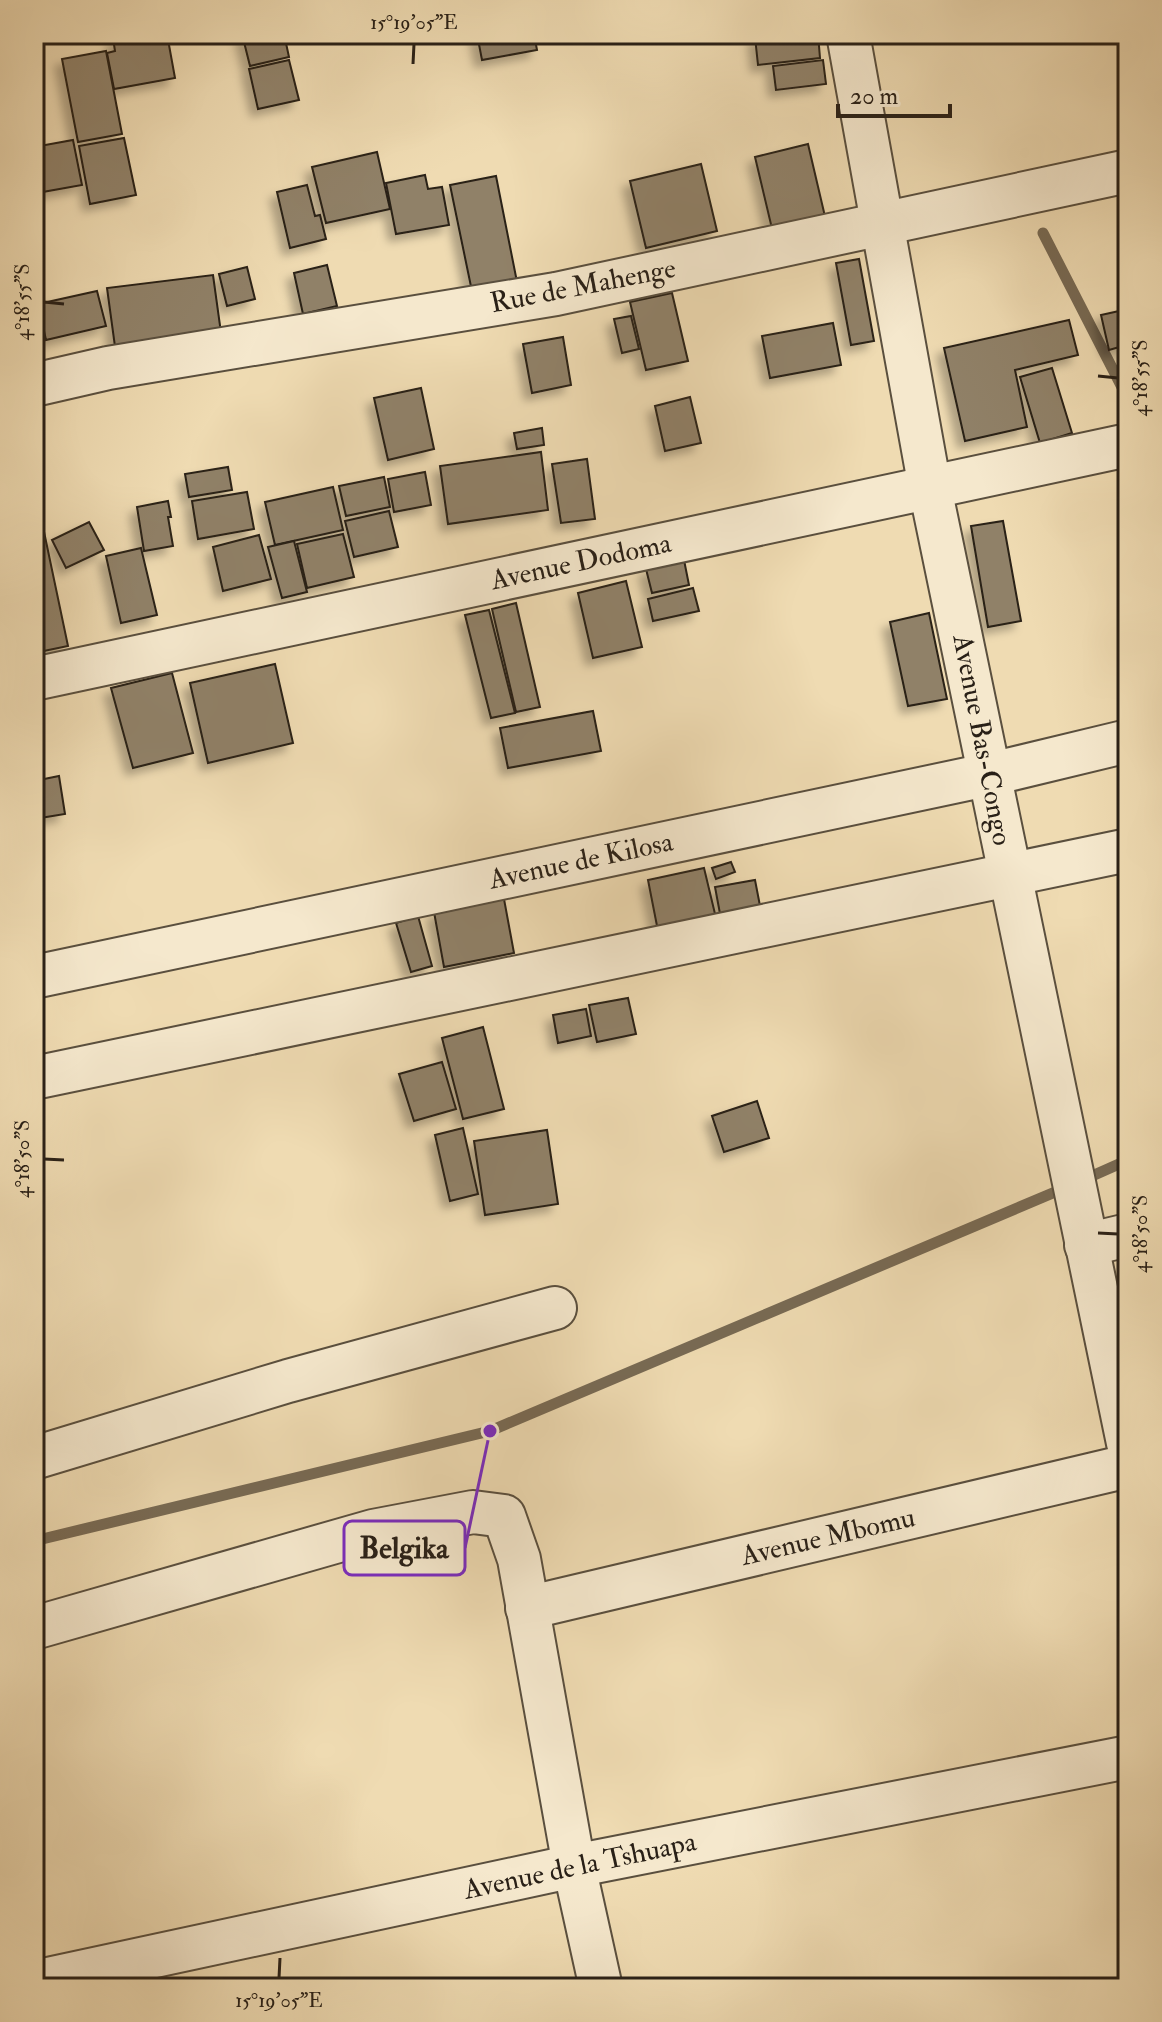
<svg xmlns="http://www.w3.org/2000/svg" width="1162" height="2022" viewBox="0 0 1162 2022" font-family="'IM FELL Double Pica',serif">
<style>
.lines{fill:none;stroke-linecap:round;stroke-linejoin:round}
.stream{stroke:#786a54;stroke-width:11}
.building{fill:#908168;stroke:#292017;stroke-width:2;filter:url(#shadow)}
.minor-casing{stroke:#5a4f3e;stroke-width:46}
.minor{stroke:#f5e8cd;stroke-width:42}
.ticks{fill:none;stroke:#292017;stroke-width:3}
.labels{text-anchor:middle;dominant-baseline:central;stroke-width:6;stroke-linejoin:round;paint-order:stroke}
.street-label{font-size:28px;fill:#292017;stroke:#f5e8cd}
.leader{fill:none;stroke:#7b2cbf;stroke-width:3}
.callout-dot{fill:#7b2cbf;stroke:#f5e8cd;stroke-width:3}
.callout{fill:#f5e8cd;stroke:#7b2cbf;stroke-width:3}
.callout-label{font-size:30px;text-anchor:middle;font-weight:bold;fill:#292017}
.neatline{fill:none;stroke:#292017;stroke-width:3}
.ticks-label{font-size:20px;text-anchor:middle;fill:#292017}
</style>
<defs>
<filter id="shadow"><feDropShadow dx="-7" dy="7" stdDeviation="4" flood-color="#0004"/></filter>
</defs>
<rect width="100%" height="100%" fill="#efdbb2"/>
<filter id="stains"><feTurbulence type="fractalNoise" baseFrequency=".0025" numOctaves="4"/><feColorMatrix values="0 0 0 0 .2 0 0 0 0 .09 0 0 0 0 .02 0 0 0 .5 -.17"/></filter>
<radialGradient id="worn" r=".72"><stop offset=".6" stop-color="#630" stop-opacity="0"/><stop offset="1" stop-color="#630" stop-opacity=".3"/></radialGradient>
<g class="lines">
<!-- stream -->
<g class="stream">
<polyline points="1043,233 1128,399"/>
<polyline points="1083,1180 1128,1160"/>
<polyline points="34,1541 490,1431 1067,1187"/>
</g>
</g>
<!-- building -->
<g class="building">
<polygon points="135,34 167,34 175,78 114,89 107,53 115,51 113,38"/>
<polygon points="242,34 284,34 289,57 250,66"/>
<polygon points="477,34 534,34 537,50 482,60"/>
<polygon points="784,34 818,34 820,58 758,65 755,37"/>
<polygon points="106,51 122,134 78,142 62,59"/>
<polygon points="289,60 299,100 258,109 249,69"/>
<polygon points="823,60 826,84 776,90 773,66"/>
<polygon points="124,138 136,195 90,204 79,146"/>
<polygon points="73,140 82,185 37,193 34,147"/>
<polygon points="808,144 827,225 774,237 755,157"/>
<polygon points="377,152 390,209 326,223 312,167"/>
<polygon points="701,164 717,231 646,248 630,181"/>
<polygon points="425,175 428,189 442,187 449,225 396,234 386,183"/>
<polygon points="496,176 519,292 474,301 450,185"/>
<polygon points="307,185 315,216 320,215 326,239 290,248 277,192"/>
<polygon points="859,259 874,341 851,345 836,263"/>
<polygon points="327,265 337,306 303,314 294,273"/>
<polygon points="247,267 255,299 227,306 219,274"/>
<polygon points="213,275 222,340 116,354 107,288"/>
<polygon points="97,291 106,326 46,340 38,304"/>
<polygon points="672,293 688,361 646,370 630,302"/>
<polygon points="1128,309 1128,364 1123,346 1109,350 1101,315"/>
<polygon points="631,316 639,349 622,353 614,319"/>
<polygon points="1069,320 1078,355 1015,370 1027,427 965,441 944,348"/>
<polygon points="833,323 841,365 770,378 762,336"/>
<polygon points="563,337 571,385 532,393 523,344"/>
<polygon points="1052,368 1072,433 1040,443 1020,377"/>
<polygon points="421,388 434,449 388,460 374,398"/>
<polygon points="690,397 701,443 665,451 655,406"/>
<polygon points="542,428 544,445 517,449 514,433"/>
<polygon points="541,452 548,510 448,524 440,466"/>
<polygon points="587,459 595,519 561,523 552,464"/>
<polygon points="228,467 232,490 189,497 185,474"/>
<polygon points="425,472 431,505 394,512 388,479"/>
<polygon points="384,477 390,507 346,516 339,486"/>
<polygon points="333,487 343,530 275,545 265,502"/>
<polygon points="247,492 254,529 198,539 192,501"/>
<polygon points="168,501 171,517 168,517 173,546 144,551 137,507"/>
<polygon points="389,511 398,547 354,557 345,521"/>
<polygon points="1003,521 1021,621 988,627 971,526"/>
<polygon points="89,522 104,550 66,568 52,540"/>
<polygon points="43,527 68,646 34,653 34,529"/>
<polygon points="343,534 354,577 307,588 297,544"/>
<polygon points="259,535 271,579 223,591 213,547"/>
<polygon points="294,541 307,592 282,598 268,547"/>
<polygon points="141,548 157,615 121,623 106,556"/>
<polygon points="684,560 689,585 652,593 646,569"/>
<polygon points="626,581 642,647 593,658 578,593"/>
<polygon points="693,588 699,611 653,621 648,599"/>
<polygon points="516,603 540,707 516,712 492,609"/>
<polygon points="489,610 515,713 491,718 465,615"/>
<polygon points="929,613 947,699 908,706 890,622"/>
<polygon points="275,664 293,743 208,763 190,683"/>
<polygon points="172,673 193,753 133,768 111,688"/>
<polygon points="593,711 601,751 508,768 500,728"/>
<polygon points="59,776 65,814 34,819 34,781"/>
<polygon points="731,862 735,872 716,879 712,868"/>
<polygon points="704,868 716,918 658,931 648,880"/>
<polygon points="755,880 761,911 721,919 715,887"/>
<polygon points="504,899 514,953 444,967 434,912"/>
<polygon points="418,916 432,966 411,972 396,923"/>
<polygon points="628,998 636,1034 597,1042 589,1005"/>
<polygon points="586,1009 591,1036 558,1043 553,1015"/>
<polygon points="483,1027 504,1109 463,1119 442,1038"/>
<polygon points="442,1062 456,1109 414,1121 399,1074"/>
<polygon points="757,1101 769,1138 724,1152 712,1116"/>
<polygon points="463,1128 478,1194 450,1201 435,1135"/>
<polygon points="547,1130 558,1204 485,1215 474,1141"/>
</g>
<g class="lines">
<defs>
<g id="minor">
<polyline points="848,34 930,488 1128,1443"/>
<polyline points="34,385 108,368 556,294 1128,171"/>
<polyline points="34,679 1128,445"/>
<polyline points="34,977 991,774 1128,741"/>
<polyline points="34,1078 1128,850"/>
<polyline points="1086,1245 1128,1235"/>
<polyline points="34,1458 288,1381 555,1308"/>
<polyline points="527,1608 1128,1466"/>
<polyline points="34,1628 373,1531 473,1512 504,1516 519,1559 574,1866 601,1988"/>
<polyline points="34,1982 574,1866 1128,1757"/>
</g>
</defs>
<!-- minor casing -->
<use href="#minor" class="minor-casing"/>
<!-- minor -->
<use href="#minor" class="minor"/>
</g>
<!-- ticks -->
<path class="ticks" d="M413 64 414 44M44 302 64 304M1098 376 1118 378M44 1159 64 1160M1098 1233 1118 1234M279 1978 280 1958"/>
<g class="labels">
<!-- street labels -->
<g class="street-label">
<text transform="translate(583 286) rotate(-11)">Rue de Mahenge</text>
<text transform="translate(581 562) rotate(-12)">Avenue Dodoma</text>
<text transform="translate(982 740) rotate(79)">Avenue Bas-Congo</text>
<text transform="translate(581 861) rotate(-12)">Avenue de Kilosa</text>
<text transform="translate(828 1537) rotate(-13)">Avenue Mbomu</text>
<text transform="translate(580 1866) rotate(-12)">Avenue de la Tshuapa</text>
</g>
</g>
<!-- callouts -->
<path class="leader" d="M490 1431L465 1548"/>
<circle class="callout-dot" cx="490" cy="1431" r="8"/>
<rect class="callout" x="344" y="1521" width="121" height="54" rx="8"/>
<g class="callout-label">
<text x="404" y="1558">Belgika</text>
</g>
<!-- margin -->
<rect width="1162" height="2022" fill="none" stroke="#efdbb2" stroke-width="88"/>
<!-- scale -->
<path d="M838 104v12h112v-12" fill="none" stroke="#292017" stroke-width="4"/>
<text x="850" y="104" font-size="24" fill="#292017" stroke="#f5e8cd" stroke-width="6" paint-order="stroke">20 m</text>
<rect x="44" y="44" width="1074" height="1934" class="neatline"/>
<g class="ticks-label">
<text x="414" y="29">15°19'05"E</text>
<text transform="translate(22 302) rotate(-90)" y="7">4°18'55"S</text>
<text transform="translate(1140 378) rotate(-90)" y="7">4°18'55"S</text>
<text transform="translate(22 1159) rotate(-90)" y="7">4°18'50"S</text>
<text transform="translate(1140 1234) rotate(-90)" y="7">4°18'50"S</text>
<text x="279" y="2007">15°19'05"E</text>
</g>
<rect width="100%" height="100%" filter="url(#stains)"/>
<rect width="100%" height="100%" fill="url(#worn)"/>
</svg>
